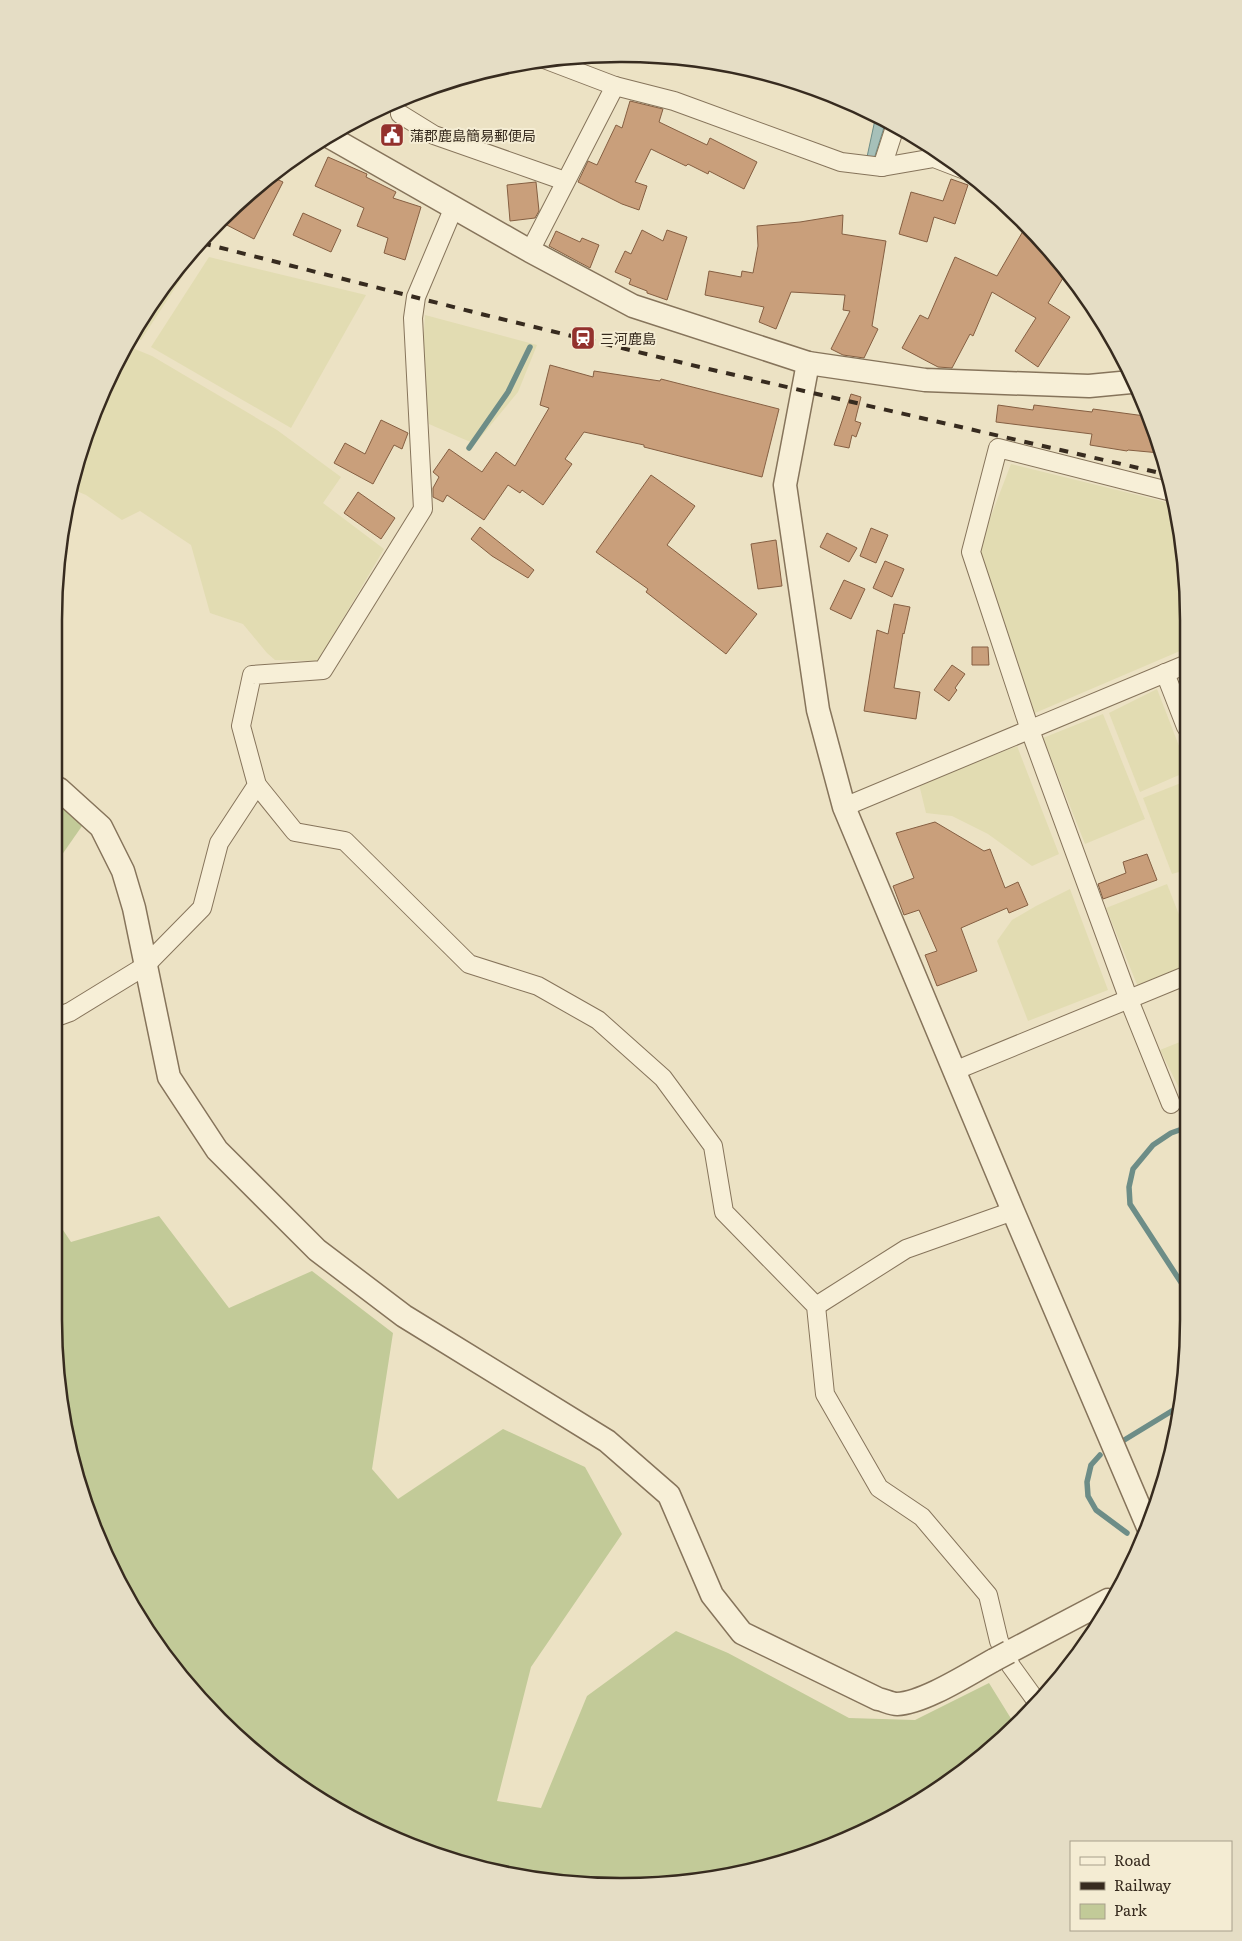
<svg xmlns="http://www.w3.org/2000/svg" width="1242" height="1941" viewBox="0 0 1242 1941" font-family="Literata,'Noto Sans JP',serif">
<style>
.farmland{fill:#e2dcb2}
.green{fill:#c2ca98}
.water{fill:#a6c0b9;stroke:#6d8d87}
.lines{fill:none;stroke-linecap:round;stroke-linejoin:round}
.stream{stroke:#6d8d87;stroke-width:5.5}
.building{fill:#c99f7b;stroke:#855f42}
.minor-casing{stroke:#86745b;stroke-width:20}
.tertiary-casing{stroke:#86745b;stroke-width:25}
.minor{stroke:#f7efd7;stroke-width:18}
.tertiary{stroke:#f7efd7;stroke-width:22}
.rail{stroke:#372b1f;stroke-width:4;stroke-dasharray:9 9;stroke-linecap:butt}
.tertiary-bridge-casing{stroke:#86745b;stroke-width:25;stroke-linecap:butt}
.tertiary-bridge{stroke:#f7efd7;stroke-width:22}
.labels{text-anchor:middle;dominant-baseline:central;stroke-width:4;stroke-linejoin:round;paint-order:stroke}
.poi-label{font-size:14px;fill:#372b1f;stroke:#f4ecd3;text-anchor:start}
.rim{fill:none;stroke:#372b1f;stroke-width:2.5}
</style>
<rect width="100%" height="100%" fill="#ece2c4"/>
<!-- farmland -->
<g class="farmland">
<polygon points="191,254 196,256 141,340 135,338 171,275"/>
<polygon points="209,257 366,295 291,428 151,347"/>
<polygon points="425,315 537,345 518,392 475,444 429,424 422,366"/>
<polygon points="130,347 152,356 277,430 341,477 323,503 384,549 318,661 275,660 267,653 243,624 210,613 191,545 140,511 122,520 86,495 74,490 97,404"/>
<polygon points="1011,464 1174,504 1187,584 1187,648 1035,713 979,547"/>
<polygon points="1157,689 1186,764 1186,772 1140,792 1109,713"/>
<polygon points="1103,714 1145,819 1085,844 1043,738"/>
<polygon points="1017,746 1059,854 1032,866 988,834 952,816 926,813 919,784"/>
<polygon points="1186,781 1186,870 1172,874 1143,798"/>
<polygon points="1167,884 1185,930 1185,967 1138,987 1106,908"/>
<polygon points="1070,889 1108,990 1028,1021 997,941 1012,920 1036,906"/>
<polygon points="1185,1040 1185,1100 1160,1050"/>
</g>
<!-- green -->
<g class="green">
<polygon points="59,803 82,826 59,859"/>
<polygon points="159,1216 229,1308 312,1271 393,1333 372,1469 398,1499 503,1429 585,1467 622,1534 531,1667 497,1801 541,1808 587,1696 676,1631 728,1653 849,1718 915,1720 989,1683 1015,1725 995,1746 936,1792 838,1844 768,1868 695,1882 584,1886 438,1857 370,1829 276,1770 220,1721 150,1635 84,1502 59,1394 59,1224 71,1242"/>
</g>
<!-- water -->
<polygon class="water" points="876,115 886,121 874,159 867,157"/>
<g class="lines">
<!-- stream -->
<g class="stream">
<polyline points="469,448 508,392 530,347"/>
<polyline points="1184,1287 1130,1204 1129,1187 1133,1169 1153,1145 1171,1133 1185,1128"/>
<polyline points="1121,1442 1180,1406"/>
<polyline points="1100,1455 1091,1465 1087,1482 1088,1496 1096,1510 1127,1533"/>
</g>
</g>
<!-- building -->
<g class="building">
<polygon points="630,101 663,109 659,122 707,145 710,138 757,162 744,189 709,171 708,174 688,164 686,166 651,149 635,182 647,186 639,210 622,204 578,182 588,161 597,165 616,125 622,128"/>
<polygon points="328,157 367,174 366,177 396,192 393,198 421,207 405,260 384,253 388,238 357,226 364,208 315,186"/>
<polygon points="272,177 283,182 254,239 221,222 247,194"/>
<polygon points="951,179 968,185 955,224 934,217 927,242 899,234 911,192 943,201"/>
<polygon points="536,182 539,211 535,218 510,221 507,185"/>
<polygon points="303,213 341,230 331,252 293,235"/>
<polygon points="843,215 842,234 886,241 872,326 878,329 864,358 843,355 831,349 850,311 843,310 845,295 791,292 776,329 759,322 764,307 705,295 709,271 741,277 742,271 753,273 758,246 757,226 800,222"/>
<polygon points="1026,226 1048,247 1066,273 1048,303 1070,317 1038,367 1015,351 1036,318 992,292 973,336 970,334 952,368 938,367 902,348 920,315 928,319 955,257 997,276"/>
<polygon points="642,230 663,241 667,230 687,237 667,300 647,293 647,291 629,284 631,279 615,272 625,251 631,254"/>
<polygon points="556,231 580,242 582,238 599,245 590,268 549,246"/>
<polygon points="550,365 593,377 594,371 660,381 661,379 779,409 762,477 644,447 644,445 584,432 565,459 572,464 543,505 522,490 520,493 508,485 484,520 447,495 443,502 433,497 433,488 439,477 433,472 449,449 482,472 496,452 515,466 549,408 540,405"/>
<polygon points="851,394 861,397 855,421 861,423 856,437 852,435 849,448 834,445"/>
<polygon points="998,405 1033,410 1034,405 1092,412 1093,409 1145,416 1160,453 1128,450 1127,451 1090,445 1092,434 996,422"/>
<polygon points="381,420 408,433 402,449 394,445 373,484 334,463 345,443 365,454"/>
<polygon points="651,475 695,506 667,545 757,614 726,654 646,592 648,589 596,552"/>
<polygon points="358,492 395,518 381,539 344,513"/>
<polygon points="480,527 534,570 528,578 492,556 471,539"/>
<polygon points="871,528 888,535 876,563 860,556"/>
<polygon points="827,533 857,548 849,562 820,547"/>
<polygon points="776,540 782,586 758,589 751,544"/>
<polygon points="885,561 904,569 892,597 873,588"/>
<polygon points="844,580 865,589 851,619 830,609"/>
<polygon points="894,604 910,607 904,634 903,633 894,688 920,692 916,719 864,711 877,630 888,634"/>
<polygon points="972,647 988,647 989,665 972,665"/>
<polygon points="952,665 965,674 955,688 957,690 949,701 934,690"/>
<polygon points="935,822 984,851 990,849 1005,888 1018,882 1028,905 1009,913 1007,908 961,928 977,971 937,986 925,955 937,951 919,910 904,915 893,886 914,878 896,833"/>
<polygon points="1147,854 1157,880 1103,899 1098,884 1126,873 1123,862"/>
</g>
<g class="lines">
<defs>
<g id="minor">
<polyline points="544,59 615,86 674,101 841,162 882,167 934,158 965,170"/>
<polyline points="400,114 434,135 565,181"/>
<polyline points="882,167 895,127"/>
<polyline points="530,251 615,86"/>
<polyline points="1165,673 1186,727"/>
<polyline points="257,785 295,832 345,841 469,964 538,986 598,1020 663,1078 713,1146 724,1212 816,1306 825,1394 879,1488 922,1517 988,1595 999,1641 1011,1666 1037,1702"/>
<polyline points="844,807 1187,664"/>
<polyline points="59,1016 70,1012 145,966 202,908 219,843 257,785 241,726 252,675 323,670 423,509 413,318 416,297 454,207"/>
<polyline points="954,1071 1185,976"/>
<polyline points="1171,1104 1129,1000 1030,730 971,552 998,448 1172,492"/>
<polyline points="816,1306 906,1249 1013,1211"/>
</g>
<g id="tertiary">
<polyline points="328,136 530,251 633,306 808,363 925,380 1089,386 1131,382"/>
<polyline points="808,363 785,485 818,710 844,807 1013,1211 1148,1527"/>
<path d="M59 789 101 827 123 871 134 908 169 1077 217 1150 317 1250 404 1316 607 1441 669 1495 712 1595 742 1633 878 1699C884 1700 891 1704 897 1704 924 1703 970 1673 994 1660"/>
<polyline points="1009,1652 1108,1600"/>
</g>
</defs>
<!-- minor casing -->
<use href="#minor" class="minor-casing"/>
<!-- tertiary casing -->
<use href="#tertiary" class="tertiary-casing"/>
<!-- minor -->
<use href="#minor" class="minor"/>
<!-- tertiary -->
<use href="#tertiary" class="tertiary"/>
<!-- rail -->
<polyline class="rail" points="202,243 485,315 700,367 1169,475"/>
<defs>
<polyline id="tertiary-bridge" points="994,1660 1009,1652"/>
</defs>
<!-- tertiary-bridge casing -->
<use href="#tertiary-bridge" class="tertiary-bridge-casing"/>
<!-- tertiary-bridge -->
<use href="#tertiary-bridge" class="tertiary-bridge"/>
</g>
<!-- icons -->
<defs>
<symbol id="civic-square" viewBox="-11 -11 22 22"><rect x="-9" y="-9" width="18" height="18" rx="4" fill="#93312d" stroke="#f4ecd3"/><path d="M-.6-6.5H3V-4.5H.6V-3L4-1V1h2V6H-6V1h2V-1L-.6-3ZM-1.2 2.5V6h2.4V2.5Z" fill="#fff"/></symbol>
<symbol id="station-square" viewBox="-11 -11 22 22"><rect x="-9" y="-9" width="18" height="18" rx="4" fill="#93312d" stroke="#f4ecd3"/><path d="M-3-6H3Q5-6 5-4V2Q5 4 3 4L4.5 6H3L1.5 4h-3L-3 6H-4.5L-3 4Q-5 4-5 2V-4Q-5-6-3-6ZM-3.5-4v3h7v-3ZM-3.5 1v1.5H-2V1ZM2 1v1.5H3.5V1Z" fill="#fff"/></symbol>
</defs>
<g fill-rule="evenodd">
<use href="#civic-square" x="378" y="121" width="28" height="28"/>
<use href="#station-square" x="569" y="324" width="28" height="28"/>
</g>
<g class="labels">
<!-- poi labels -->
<g class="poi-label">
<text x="410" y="135">蒲郡鹿島簡易郵便局</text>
<text x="600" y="338">三河鹿島</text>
</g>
</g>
<!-- crop -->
<path d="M0 0H1242V1941H0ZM620 62H622A558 558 0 0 1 1180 620V1320A558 558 0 0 1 622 1878H620A558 558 0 0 1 62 1320V620A558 558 0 0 1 620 62Z" fill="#e5ddc5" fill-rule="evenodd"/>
<path class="rim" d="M620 62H622A558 558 0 0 1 1180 620V1320A558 558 0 0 1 622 1878H620A558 558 0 0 1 62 1320V620A558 558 0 0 1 620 62Z"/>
<!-- legend -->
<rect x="1070" y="1841" width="162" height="90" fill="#f4ecd3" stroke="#a89f8b"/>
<rect x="1080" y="1857" width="25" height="8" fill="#f7efd7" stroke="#a89f8b"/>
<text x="1114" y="1866" font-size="15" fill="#372b1f">Road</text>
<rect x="1080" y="1882" width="25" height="8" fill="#372b1f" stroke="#a89f8b"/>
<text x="1114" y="1891" font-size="15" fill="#372b1f">Railway</text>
<rect x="1080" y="1904" width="25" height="15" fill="#c2ca98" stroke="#a89f8b"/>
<text x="1114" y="1916" font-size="15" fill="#372b1f">Park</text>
</svg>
